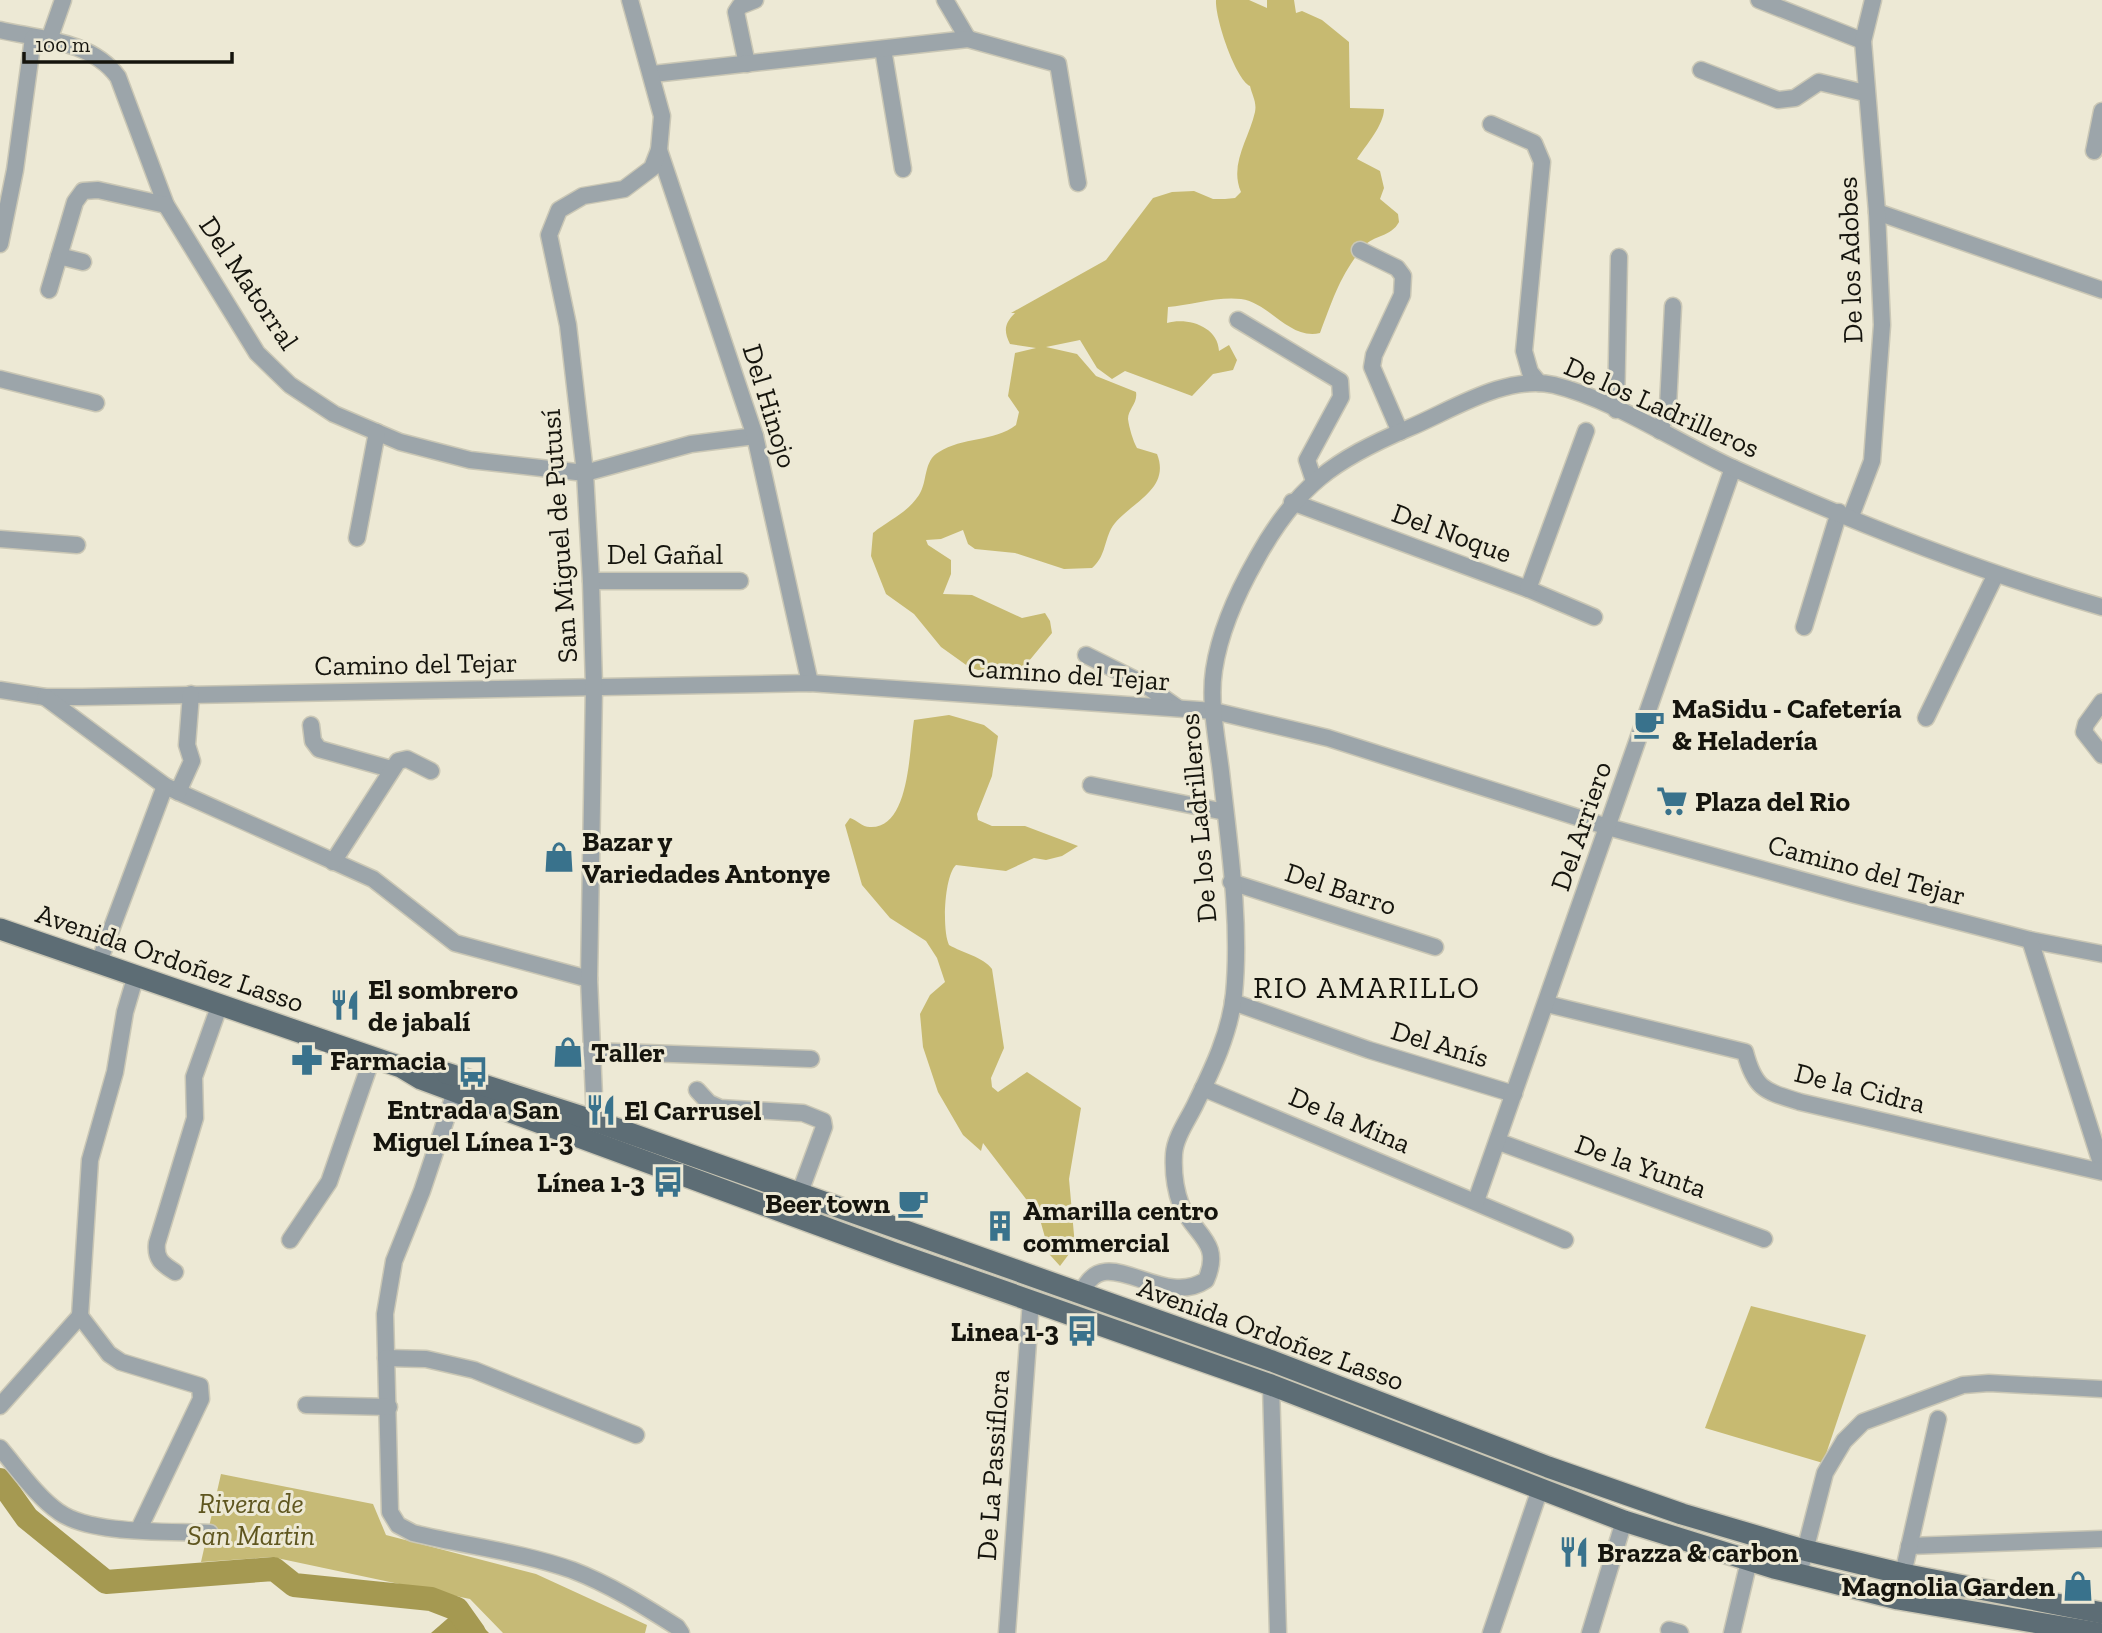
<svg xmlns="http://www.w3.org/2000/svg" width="2102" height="1633" viewBox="0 0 2102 1633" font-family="'Zilla Slab',serif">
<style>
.green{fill:#c6ba76}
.forest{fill:#c7ba71}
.water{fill:#a59951}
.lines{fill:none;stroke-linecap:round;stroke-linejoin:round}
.river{stroke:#a59951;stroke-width:24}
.minor-casing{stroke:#cac7b5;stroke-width:19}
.major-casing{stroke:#cac7b5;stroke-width:24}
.minor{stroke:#9ca5aa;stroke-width:16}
.major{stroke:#5d6d75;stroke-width:21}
.labels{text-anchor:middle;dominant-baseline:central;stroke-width:6;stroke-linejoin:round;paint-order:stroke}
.street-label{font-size:28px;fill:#15140d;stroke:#ede9d5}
.poi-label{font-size:28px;font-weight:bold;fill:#15140d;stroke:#ede9d5;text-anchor:start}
.park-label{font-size:28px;font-style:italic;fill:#5f561f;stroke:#ede9d5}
.neighbourhood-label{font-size:30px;letter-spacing:2px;fill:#15140d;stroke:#ede9d5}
</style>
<rect width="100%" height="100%" fill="#ede9d5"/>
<!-- green -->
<polygon class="green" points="221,1474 373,1504 386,1535 536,1574 647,1625 645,1633 503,1633 470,1599 272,1557 201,1562"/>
<!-- forest -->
<g class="forest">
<path d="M1216 0H1249L1267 8V0H1294L1296 13 1302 11 1322 20 1349 42 1350 108 1384 109C1384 125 1366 145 1357 159L1380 171 1384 188 1380 199 1398 214 1399 222C1391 237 1374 235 1364 246 1340 275 1333 299 1320 333 1289 340 1270 303 1241 299 1219 296 1190 305 1168 307L1167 323C1187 317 1218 326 1219 351L1229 345 1237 360 1233 370 1213 374 1192 396 1125 371 1112 379 1097 368 1080 340 1046 347 1077 354 1096 376 1136 392C1138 403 1128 409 1128 419 1129 427 1133 441 1137 448L1157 454C1172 492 1125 504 1111 529 1104 543 1105 557 1092 568L1064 569 1015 553 975 549 968 544 963 530 941 539 926 540 928 545 951 560V574L943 594 972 595 1022 618 1045 613 1050 621 1052 633 1024 667 978 670 969 667 941 647 914 614 886 594 871 556 873 533C890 519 905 515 919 495 928 481 923 461 939 452 962 437 994 442 1016 425L1019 412 1008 396 1015 353 1036 348 1010 344C1003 330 1005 323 1015 313H1011L1106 260 1153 198 1172 192 1194 191 1213 199H1225L1235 198 1241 192C1229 164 1249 139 1255 112 1257 102 1252 95 1250 86 1235 78 1215 18 1216 0Z"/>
<path d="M949 715 984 725 998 736 992 776 977 814 978 820 992 826H1025L1078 846 1062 856 1046 860 1034 858 1006 871 956 865C944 876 942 931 949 945 963 953 983 957 992 969L1004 1048 991 1078 992 1087 998 1092 1027 1072 1081 1108 1069 1179 1075 1246 1060 1266 1050 1255 1039 1216 983 1143 981 1151 963 1135 938 1092 923 1047 920 1014 930 995 945 982 937 958 926 941 890 918 862 885 845 825 850 818C857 820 862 827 870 827 910 829 909 750 914 720Z"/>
<polygon points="1751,1306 1866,1335 1823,1463 1705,1428"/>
</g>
<!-- water -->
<polygon class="water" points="462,1606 489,1633 431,1633"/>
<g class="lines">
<!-- river -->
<polyline class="river" points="0,1480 27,1518 106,1582 274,1569 294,1585 431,1599 457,1609 474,1633"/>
<defs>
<g id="minor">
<polyline points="945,0 968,39"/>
<polyline points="1759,0 1863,41"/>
<path d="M0 30C41 39 92 41 118 77L166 205 257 353 290 385 334 414 400 442 470 460 585 473 691 444 755 436"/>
<polyline points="49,40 63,0"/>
<polyline points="883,49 903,169"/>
<polyline points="747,64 736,12 740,6 755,0"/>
<polyline points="1701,70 1778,100 1795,98 1819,82 1865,93"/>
<polyline points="653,74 968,39 1058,64 1078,183"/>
<polyline points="1491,124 1534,143 1542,162 1524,351 1530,372 1539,383"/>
<polyline points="659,150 755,436 810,683"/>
<polyline points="2094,151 2102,111"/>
<polyline points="1877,212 2102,290"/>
<polyline points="0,244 15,170 33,38"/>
<polyline points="1360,250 1397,268 1403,276 1402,295 1374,355 1372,367 1400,432"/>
<polyline points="59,256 83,262"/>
<polyline points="49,290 75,202 83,191 98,190 166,205"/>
<polyline points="1238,320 1340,381 1341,397 1307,460 1314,481"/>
<polyline points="0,379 96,403"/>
<polyline points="1616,410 1619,257"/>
<polyline points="1660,431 1668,406 1673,306"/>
<polyline points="1292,502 1528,589 1594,617"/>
<polyline points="1851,516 1872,461 1882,325 1877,212 1863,41 1873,0"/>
<polyline points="357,538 377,432"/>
<polyline points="0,539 77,545"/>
<polyline points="591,581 740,581"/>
<polyline points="1528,589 1586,431"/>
<polyline points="1804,627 1839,512"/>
<polyline points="1086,655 1144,684 1178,708"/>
<polyline points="0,690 45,697 82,697 810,683 1214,711 1328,738 1608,827 1852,894 2030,940 2102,954"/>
<polyline points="45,697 165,786 373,879 455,943 589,979"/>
<polyline points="2102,702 2086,724 2084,732 2102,755"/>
<polyline points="1926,718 1995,576"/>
<polyline points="311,725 313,741 319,749 391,769"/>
<polyline points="1091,785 1225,812"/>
<polyline points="178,792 192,761 187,745 191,694"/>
<polyline points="333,862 398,761 407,759 431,771"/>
<polyline points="1231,882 1435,947"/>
<polyline points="2030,940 2102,1166"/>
<polyline points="99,962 165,786"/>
<polyline points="1233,1002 1369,1050 1514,1094"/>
<path d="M1547 1004 1745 1052C1755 1090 1765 1091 1800 1102L2102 1172"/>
<polyline points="590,1051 811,1059"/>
<path d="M458 1083 422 1191 394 1261 385 1314 390 1512 398 1525 413 1533C466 1546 521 1552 572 1570 609 1584 644 1606 677 1627L681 1633"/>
<polyline points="1203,1088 1565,1240"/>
<polyline points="697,1090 709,1103 720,1108 803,1113 823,1121 824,1127 799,1195"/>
<polyline points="592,1130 595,1121 589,979 594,687 591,581 585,473 568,325 549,235 559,210 583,196 624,189 652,168 659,150 662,116 630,0"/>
<polyline points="1499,1142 1764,1239"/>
<polyline points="1476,1201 1733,468"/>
<polyline points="290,1240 329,1182 372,1058"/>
<path d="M175 1272C162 1264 155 1259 157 1243L195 1118 194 1077 220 1004"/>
<path d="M1081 1295C1103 1236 1160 1311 1206 1280 1223 1242 1194 1235 1181 1205 1175 1189 1173 1171 1174 1154 1175 1138 1187 1121 1194 1107 1211 1072 1230 1034 1234 994 1241 922 1229 844 1221 772 1217 739 1209 703 1214 670 1220 630 1237 593 1257 558 1297 486 1333 460 1409 428 1452 410 1506 374 1554 385 1615 400 1676 442 1733 468 1853 522 1976 571 2102 607"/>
<polyline points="80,1316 90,1160 115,1072 125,1012 136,975"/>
<polyline points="386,1358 426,1359 474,1370 636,1435"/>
<polyline points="1271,1385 1278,1633"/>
<polyline points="306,1405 389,1407"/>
<polyline points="0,1406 80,1316 109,1354 121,1362 200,1386 201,1399 139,1529"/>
<path d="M0 1448C18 1469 37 1497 59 1512 91 1535 170 1531 210 1533"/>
<polyline points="1909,1546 2102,1539"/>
<polyline points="1799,1574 1825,1473 1844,1441 1863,1422 1963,1385 1989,1383 2102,1389"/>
<polyline points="1903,1574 1938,1419"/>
<polyline points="1669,1630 1680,1633"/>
<polyline points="1007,1633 1031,1300"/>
<polyline points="1491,1633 1540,1489"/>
<polyline points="1590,1633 1624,1521"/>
<polyline points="1732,1633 1749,1561"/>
</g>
<g id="major">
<polyline points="0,929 401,1067 421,1079 892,1252 1271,1385 1624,1521 1774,1568 1898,1599 2098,1633"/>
<polyline points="446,1073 595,1121 1272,1361 1548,1467 1682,1514 1804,1550 1903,1574 2102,1613"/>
</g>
</defs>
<!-- minor casing -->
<use href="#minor" class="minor-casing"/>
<!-- major casing -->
<use href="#major" class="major-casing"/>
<!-- minor -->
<use href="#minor" class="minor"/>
<!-- major -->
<use href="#major" class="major"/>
</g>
<!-- icons -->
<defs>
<symbol id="cafe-bare" viewBox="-9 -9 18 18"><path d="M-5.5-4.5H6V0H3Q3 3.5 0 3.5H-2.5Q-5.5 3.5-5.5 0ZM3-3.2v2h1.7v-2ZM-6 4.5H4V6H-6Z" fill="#39728c" stroke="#ede9d5" stroke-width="2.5" paint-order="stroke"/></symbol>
<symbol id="supermarket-bare" viewBox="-9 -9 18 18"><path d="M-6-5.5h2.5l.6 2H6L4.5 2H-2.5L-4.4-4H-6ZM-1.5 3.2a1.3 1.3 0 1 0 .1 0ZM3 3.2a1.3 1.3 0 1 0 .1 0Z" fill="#39728c" stroke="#ede9d5" stroke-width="2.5" paint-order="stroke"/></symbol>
<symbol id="shop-bare" viewBox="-9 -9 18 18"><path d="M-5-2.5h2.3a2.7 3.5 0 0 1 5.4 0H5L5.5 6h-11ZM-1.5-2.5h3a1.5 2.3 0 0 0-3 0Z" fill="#39728c" stroke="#ede9d5" stroke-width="2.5" paint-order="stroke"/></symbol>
<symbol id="restaurant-bare" viewBox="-9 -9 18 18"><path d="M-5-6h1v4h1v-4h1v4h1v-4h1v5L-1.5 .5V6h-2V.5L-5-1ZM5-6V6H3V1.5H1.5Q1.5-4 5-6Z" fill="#39728c" stroke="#ede9d5" stroke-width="2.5" paint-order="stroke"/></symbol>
<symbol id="pharmacy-bare" viewBox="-9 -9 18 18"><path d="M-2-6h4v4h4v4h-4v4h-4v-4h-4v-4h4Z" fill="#39728c" stroke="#ede9d5" stroke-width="2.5" paint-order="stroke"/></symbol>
<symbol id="bus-bare" viewBox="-9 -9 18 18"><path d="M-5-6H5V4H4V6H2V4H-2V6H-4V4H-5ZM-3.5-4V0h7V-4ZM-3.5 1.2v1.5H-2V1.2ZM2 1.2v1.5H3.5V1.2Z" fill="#39728c" stroke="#ede9d5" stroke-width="2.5" paint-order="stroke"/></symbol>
<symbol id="building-bare" viewBox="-9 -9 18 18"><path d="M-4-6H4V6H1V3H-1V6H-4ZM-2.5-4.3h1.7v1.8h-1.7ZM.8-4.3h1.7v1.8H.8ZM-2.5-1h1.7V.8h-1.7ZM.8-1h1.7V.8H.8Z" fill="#39728c" stroke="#ede9d5" stroke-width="2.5" paint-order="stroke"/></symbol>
</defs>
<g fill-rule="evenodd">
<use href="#cafe-bare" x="1627" y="702" width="44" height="44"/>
<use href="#supermarket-bare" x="1650" y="779" width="44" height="44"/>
<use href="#shop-bare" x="537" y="835" width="44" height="44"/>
<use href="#restaurant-bare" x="323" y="983" width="44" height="44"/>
<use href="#shop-bare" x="546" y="1030" width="44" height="44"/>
<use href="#pharmacy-bare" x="285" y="1038" width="44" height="44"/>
<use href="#bus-bare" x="451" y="1050" width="44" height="44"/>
<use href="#restaurant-bare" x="579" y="1088" width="44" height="44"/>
<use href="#bus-bare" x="646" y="1160" width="44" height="44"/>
<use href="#cafe-bare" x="891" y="1181" width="44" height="44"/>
<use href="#building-bare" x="978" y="1204" width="44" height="44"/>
<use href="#bus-bare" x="1060" y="1309" width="44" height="44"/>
<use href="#restaurant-bare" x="1552" y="1530" width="44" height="44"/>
<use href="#shop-bare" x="2056" y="1564" width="44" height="44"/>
</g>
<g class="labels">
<!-- street labels -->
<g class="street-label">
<text transform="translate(1850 260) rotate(-92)">De los Adobes</text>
<text transform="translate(249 283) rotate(56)">Del Matorral</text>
<text transform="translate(770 406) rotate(73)">Del Hinojo</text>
<text transform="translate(1662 407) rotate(24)">De los Ladrilleros</text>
<text transform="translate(1452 533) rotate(20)">Del Noque</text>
<text transform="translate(559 536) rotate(-94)">San Miguel de Putusí</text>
<text x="665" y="554">Del Gañal</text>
<text transform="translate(416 664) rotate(-1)">Camino del Tejar</text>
<text transform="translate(1069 674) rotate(4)">Camino del Tejar</text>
<text transform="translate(1198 818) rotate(-95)">De los Ladrilleros</text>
<text transform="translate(1581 826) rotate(-71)">Del Arriero</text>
<text transform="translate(1867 870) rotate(15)">Camino del Tejar</text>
<text transform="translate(1341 889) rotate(18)">Del Barro</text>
<text transform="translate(170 958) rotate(19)">Avenida Ordoñez Lasso</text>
<text transform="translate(1440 1044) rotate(17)">Del Anís</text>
<text transform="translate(1860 1088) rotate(14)">De la Cidra</text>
<text transform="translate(1350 1120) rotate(23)">De la Mina</text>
<text transform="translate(1641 1166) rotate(20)">De la Yunta</text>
<text transform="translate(1271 1334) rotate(20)">Avenida Ordoñez Lasso</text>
<text transform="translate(993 1465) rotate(-86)">De La Passiflora</text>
</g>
<!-- poi labels -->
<g class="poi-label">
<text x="1672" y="708">MaSidu - Cafetería<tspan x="1672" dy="32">&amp; Heladería</tspan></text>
<text x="1695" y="801">Plaza del Rio</text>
<text x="582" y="841">Bazar y<tspan x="582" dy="32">Variedades Antonye</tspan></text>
<text x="368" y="989">El sombrero<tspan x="368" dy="32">de jabalí</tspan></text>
<text x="591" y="1052">Taller</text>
<text x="330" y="1060">Farmacia</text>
<text x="473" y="1109" text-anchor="middle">Entrada a San<tspan x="473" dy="32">Miguel Línea 1-3</tspan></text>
<text x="624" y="1110">El Carrusel</text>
<text x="645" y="1182" text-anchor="end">Línea 1-3</text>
<text x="890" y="1203" text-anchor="end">Beer town</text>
<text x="1023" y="1210">Amarilla centro<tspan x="1023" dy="32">commercial</tspan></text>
<text x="1059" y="1331" text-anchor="end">Linea 1-3</text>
<text x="1597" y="1552">Brazza &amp; carbon</text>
<text x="2055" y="1586" text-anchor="end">Magnolia Garden</text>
</g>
<!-- park labels -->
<g class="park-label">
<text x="251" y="1503">Rivera de<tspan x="251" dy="32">San Martin</tspan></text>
</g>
<!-- neighbourhood labels -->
<g class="neighbourhood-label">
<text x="1367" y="988">RIO AMARILLO</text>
</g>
</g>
<!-- scale -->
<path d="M24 52v10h208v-10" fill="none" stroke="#15140d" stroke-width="3.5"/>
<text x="35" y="52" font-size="21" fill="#15140d" stroke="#ede9d5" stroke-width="5" paint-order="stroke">100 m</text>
</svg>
